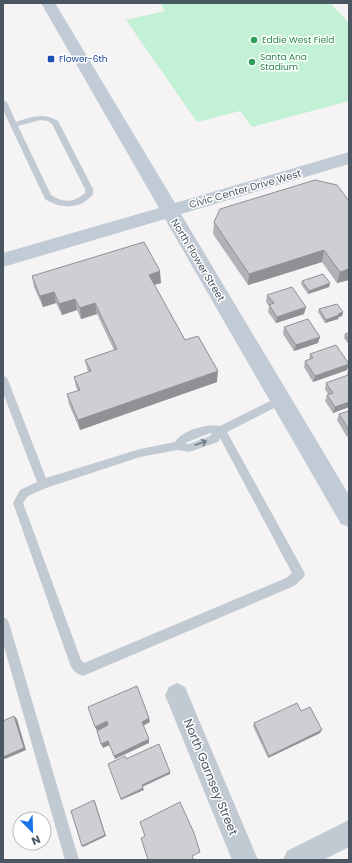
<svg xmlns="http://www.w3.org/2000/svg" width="352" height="863" viewBox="0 0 352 863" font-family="Poppins,sans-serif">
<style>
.green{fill:#c3f1d5}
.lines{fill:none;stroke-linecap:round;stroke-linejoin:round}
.lane{fill:#c1cad2;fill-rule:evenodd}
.street{fill:#c1cad2;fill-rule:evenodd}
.secondary{fill:#c1cbd6;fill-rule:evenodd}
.wall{fill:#b0b2b7}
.shaded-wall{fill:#909195}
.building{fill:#cdcfd5;stroke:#909195}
.oneway{stroke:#6e7983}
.leisure-dot{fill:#2e9e5b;stroke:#fff;stroke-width:1.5}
.transit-dot{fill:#1a4fb4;stroke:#fff;stroke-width:1.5}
.labels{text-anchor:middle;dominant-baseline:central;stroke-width:3;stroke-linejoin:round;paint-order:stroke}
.far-leisure-label{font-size:9px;fill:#27864d;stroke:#fff;text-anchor:start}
.far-transit-label{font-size:9px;fill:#164399;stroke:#fff;text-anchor:start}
.street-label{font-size:10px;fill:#4a5661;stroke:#fff}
.near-street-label{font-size:12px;fill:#4a5661;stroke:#fff}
</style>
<rect width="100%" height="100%" fill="#f5f3f3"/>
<!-- green -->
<polygon class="green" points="160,3 330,3 349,23 349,101 252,127 240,111 197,122 126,20 165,11"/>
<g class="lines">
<!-- lane -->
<g class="lane">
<path d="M3 100 7 102 16 122C31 117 44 112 58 121L93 189V194C81 210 60 209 45 199L3 110ZM40 120 48 121 52 124 85 189V193C74 203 63 203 51 195L18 126Z"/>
<path d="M3 376 6 377 8 380 46 478 140 449 175 442C183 430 206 424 220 426L278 397H284L286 400 284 403 227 432 303 570 305 574 303 578 294 586 83 676C77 674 72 670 70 664L13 503 20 490 37 482 3 393ZM210 433H212L210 436 189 444 185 443ZM220 438 292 573 286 578 84 663 81 660 23 503 28 496 46 488 140 457 178 450 189 452 218 442Z"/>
<polygon points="3,617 7,619 9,623 79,860 65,860 3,643"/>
</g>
<!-- street -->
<g class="street">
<polygon points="177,683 185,687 258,860 232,860 165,695 169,687"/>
<polygon points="349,820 349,847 323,860 283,860 287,851"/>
</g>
<!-- secondary -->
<polygon class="secondary" points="41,3 55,3 175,203 349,152 349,164 181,214 349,495 349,527 341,524 165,219 3,267 3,253 159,208"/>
</g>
<!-- wall -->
<g class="wall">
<polygon points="315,180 349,280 337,283 322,262 248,285 213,234 214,222"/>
<polygon points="32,276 161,283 154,285 185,340 217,382 80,430 69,404 67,394 78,391 76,387 74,377 88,372 85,360 114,350 97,314 81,319 77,310 62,315 56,303 43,307 34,287"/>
<polygon points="302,281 329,287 308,294 301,284"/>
<polygon points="267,295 304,314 276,323 268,312 269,306 266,302"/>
<polygon points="319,309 343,312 342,316 339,317 338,319 325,323 318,312"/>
<polygon points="284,327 318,343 294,351 283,334"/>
<polygon points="349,333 349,345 344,338 345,334"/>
<polygon points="310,354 347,370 313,382 304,367 305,361 309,360"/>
<polygon points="349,370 349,407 333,413 325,401 327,395 328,394 325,389 326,383 348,375 347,373"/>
<polygon points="349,411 349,436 347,437 337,420 339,414"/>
<polygon points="301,711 320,733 268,758 253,726 254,723"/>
</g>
<!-- shaded-wall -->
<g class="shaded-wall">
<polygon points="324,250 322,262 248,285 249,274"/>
<polygon points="349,269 349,280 337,283 340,272"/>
<polygon points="160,271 161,283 150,286 149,275"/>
<polygon points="330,283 329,287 308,294 309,291"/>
<polygon points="54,292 56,303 43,307 40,296"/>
<polygon points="75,299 77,310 62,315 59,304"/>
<polygon points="95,303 97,314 81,319 80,308"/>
<polygon points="306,307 304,314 276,323 277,317"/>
<polygon points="343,312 342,316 339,317 338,319 325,323 326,320"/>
<polygon points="320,337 318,343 294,351 296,345"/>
<polygon points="349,364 347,370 313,382 315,376"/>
<polygon points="218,371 217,382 80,430 78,420"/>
<polygon points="349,402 349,407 333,413 335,407"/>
<polygon points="14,716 17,719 26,750 5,759 3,758 3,757"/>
<polygon points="149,718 150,722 143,726 142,722"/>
<polygon points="107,721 108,725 97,731 95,727"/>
<polygon points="322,730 320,733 268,758 269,756"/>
<polygon points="149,739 149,743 115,759 114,756"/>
<polygon points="108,741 110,745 103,748 101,744"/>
<polygon points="170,772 170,774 142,787 142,785"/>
<polygon points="143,788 144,790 121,800 121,799"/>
<polygon points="94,800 95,802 106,836 83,847 82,846"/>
</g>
<!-- building -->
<g class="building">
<polygon points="315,180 337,185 349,201 349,269 340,272 324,250 249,274 214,222 220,209"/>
<polygon points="144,242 160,271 149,275 185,340 198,336 218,371 78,420 67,394 80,390 74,377 91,371 85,360 117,349 95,303 80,308 75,299 59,304 54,292 40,296 32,276"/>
<polygon points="323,274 330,283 309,291 302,281"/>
<polygon points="292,287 306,307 277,317 269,305 274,303 267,295"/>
<polygon points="337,304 343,312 338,314 339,315 326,320 319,309"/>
<polygon points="308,319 320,337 296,345 284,327"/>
<polygon points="349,333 349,340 345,334"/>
<polygon points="336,345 349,364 315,376 305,361 313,358 310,354"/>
<polygon points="348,375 349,376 349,402 335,407 327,395 333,393 326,383"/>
<polygon points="349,411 349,430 339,414"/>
<polygon points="137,686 149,718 142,722 149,739 114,756 108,741 101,744 97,731 108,725 107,721 95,727 88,707"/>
<polygon points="297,703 301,711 310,707 322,730 269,756 254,723"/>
<polygon points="14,716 24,748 3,757 3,721"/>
<polygon points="159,744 170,772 142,785 143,788 121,799 108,764 125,756 126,759"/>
<polygon points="94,800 105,835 82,846 71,811"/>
<polygon points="180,802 194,833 200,852 192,856 194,860 148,860 141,838 145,836 140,822"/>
</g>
<!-- one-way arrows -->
<defs><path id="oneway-shaft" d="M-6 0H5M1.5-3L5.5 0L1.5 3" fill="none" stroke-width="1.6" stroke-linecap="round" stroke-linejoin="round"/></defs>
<use class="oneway" href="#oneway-shaft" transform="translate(201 443) rotate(-19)"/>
<!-- markers -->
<g class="leisure-dot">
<circle cx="254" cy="40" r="4"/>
<circle cx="252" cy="62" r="4"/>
</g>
<rect class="transit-dot" x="47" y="55" width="8" height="8" rx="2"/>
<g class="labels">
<!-- far-leisure labels -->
<g class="far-leisure-label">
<text x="262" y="40">Eddie West Field</text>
<text x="260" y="57">Santa Ana<tspan x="260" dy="10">Stadium</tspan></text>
</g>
<!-- far-transit labels -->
<g class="far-transit-label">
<text x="59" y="59">Flower-6th</text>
</g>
<!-- street labels -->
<g class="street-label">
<text transform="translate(245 189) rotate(-16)">Civic Center Drive West</text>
<text transform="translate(198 260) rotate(59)">North Flower Street</text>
</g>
<!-- near-street labels -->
<g class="near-street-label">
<text transform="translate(211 777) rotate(68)">North Garnsey Street</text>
</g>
</g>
<!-- border -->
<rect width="352" height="863" fill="none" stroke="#4a5661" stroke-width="8"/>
<!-- north arrow -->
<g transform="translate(32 831) rotate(157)"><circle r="19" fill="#ffffff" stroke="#b7bbc0"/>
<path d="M0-3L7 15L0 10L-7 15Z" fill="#1a73e8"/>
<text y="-6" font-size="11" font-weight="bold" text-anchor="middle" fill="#4a5661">N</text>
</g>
</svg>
